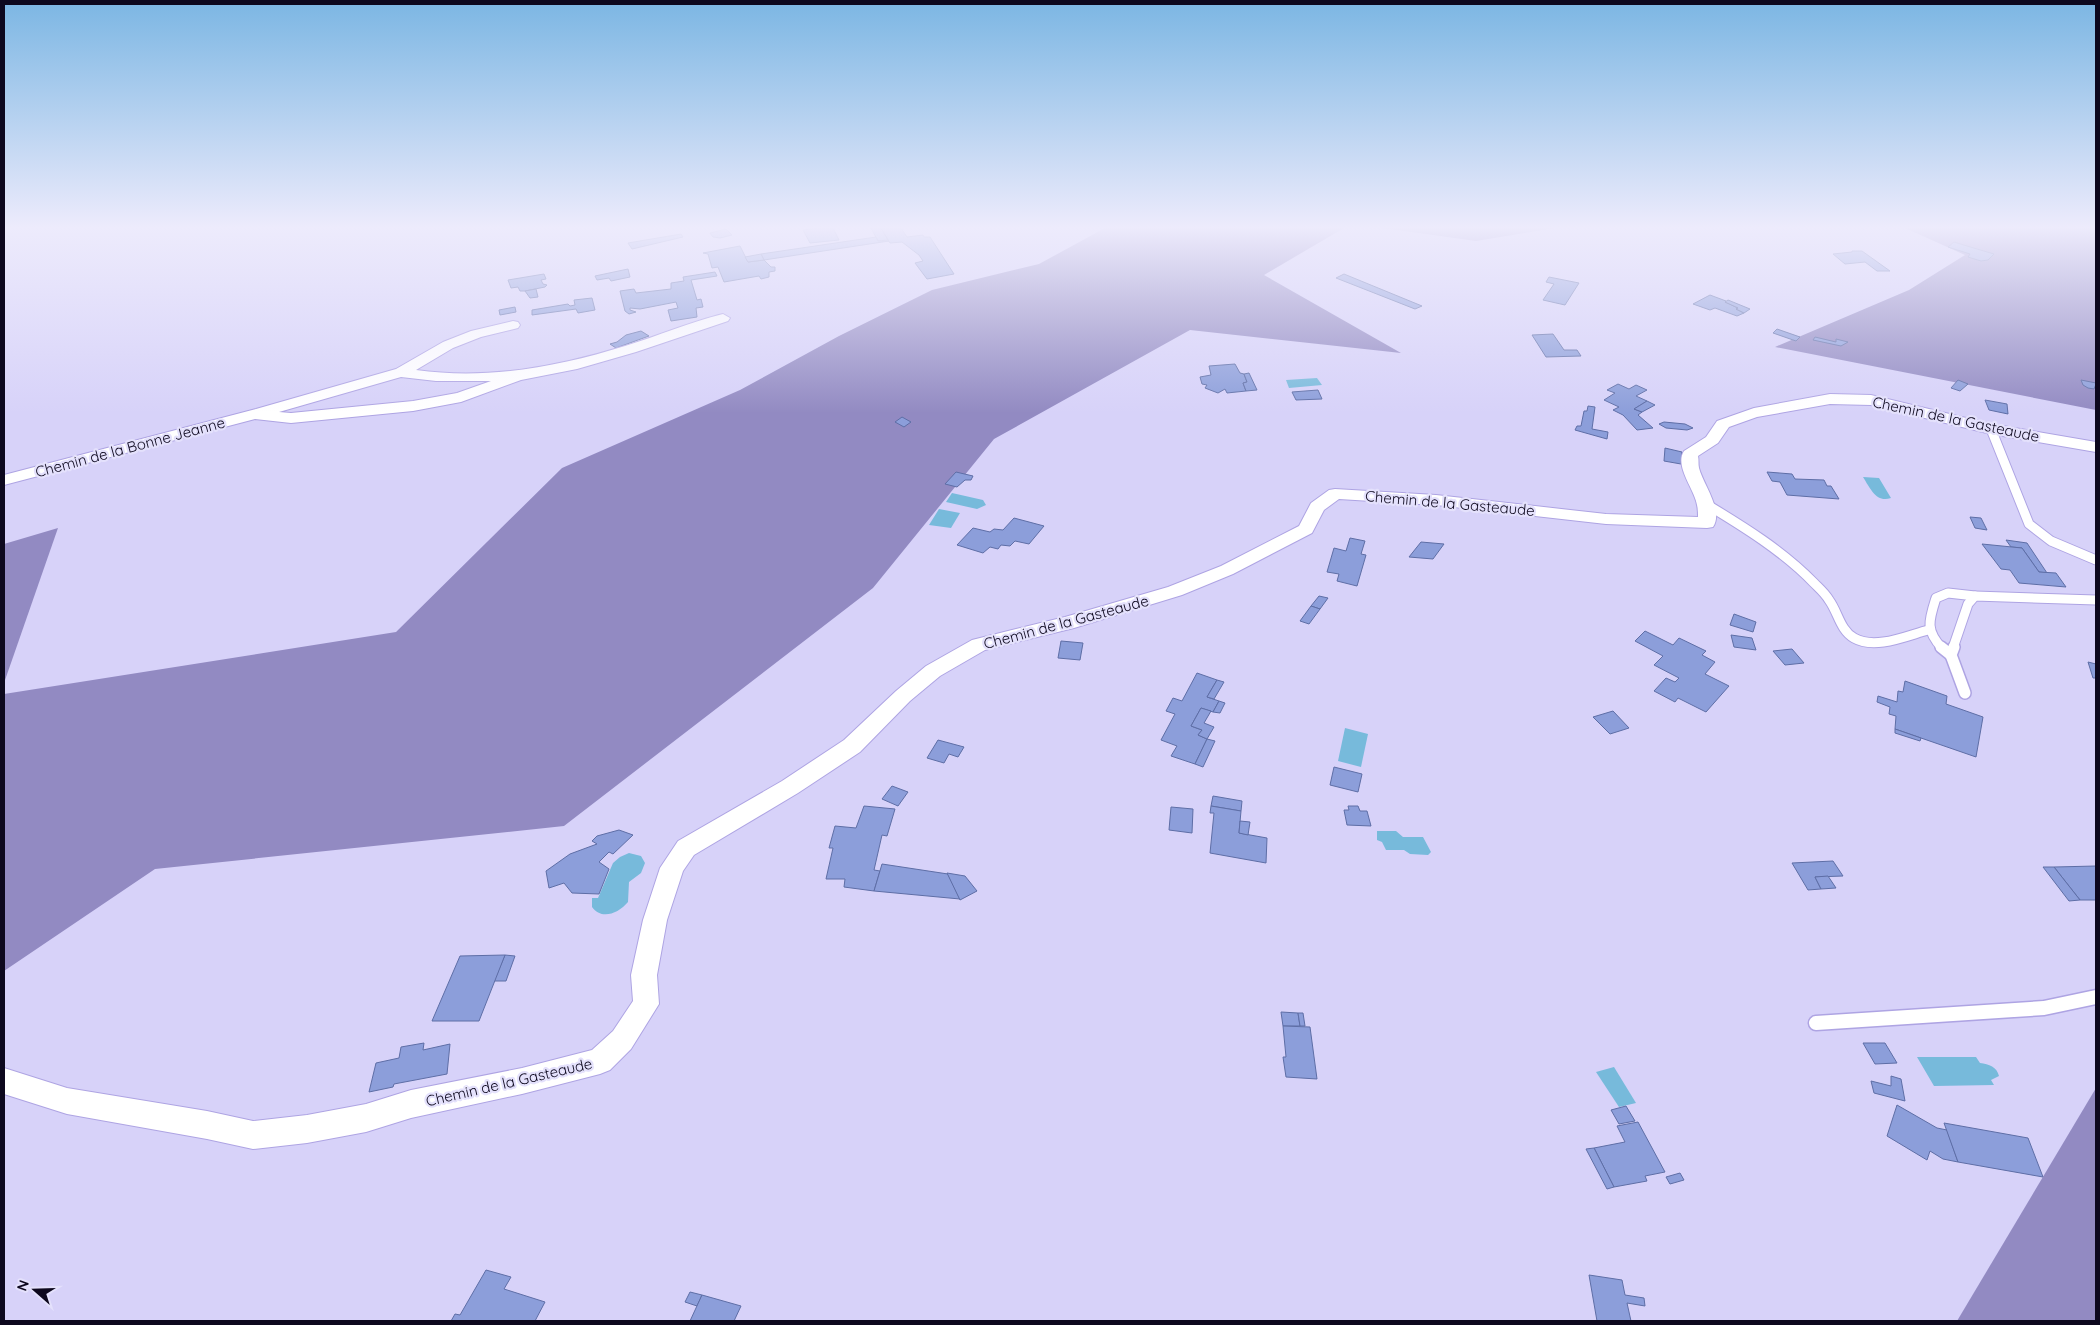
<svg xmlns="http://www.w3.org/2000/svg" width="2100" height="1325" viewBox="0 0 2100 1325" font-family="Quicksand,sans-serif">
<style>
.forest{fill:#928ac2}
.water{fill:#77badb}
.building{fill:#8c9eda;stroke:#5e6ea6}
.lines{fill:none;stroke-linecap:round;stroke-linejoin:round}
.lane-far2-casing{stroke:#aea4e3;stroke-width:11}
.lane-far1-casing{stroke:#aea4e3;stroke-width:14}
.lane-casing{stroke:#aea4e3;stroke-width:17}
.street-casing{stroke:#aea4e3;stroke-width:2}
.lane-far2{stroke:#fff;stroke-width:9}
.lane-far1{stroke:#fff;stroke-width:11}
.lane{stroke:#fff;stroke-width:14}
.street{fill:#fff;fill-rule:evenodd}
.labels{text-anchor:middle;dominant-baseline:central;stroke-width:4.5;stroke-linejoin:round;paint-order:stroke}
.street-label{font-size:15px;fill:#0d081e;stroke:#e4e1fc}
</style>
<rect width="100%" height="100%" fill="#d7d2f9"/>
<!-- forest -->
<g class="forest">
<polygon points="1105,228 1344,228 1264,275 1401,353 1190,330 994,439 873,588 564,826 155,869 4,971 4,694 396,632 562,468 740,390 839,336 932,290 1039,264"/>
<polygon points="1383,228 1554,228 1476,241"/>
<polygon points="1905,228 2096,228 2096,410 1775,347 1909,290 1965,255"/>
<polygon points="58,528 4,683 4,544"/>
<polygon points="2096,1088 2096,1321 1957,1321"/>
</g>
<!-- water -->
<g class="water">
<polygon points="1317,378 1322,385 1289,388 1286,380"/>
<path d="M1863 477 1879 478 1891 498C1877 503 1871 490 1863 477Z"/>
<polygon points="952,493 983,500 986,505 977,509 946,502"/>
<polygon points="939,509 960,513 951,528 929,525"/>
<polygon points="1345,728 1368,734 1361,767 1338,761"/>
<polygon points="1377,831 1396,831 1403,837 1423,837 1431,852 1428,855 1410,854 1404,850 1386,850 1382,842 1377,840"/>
<path d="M629 853 641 856 645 863 641 873 629 882 628 902C618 914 601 920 592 907V898H598L613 863 620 857Z"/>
<path d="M1917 1057H1976L1980 1063C1989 1064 1997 1067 1999 1076L1991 1080 1994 1085 1934 1086Z"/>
<polygon points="1614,1067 1636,1103 1619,1107 1596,1072"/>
</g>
<!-- building -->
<g class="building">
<polygon points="819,228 833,228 839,240 810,243 803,230"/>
<polygon points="871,228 881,228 888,240 878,241"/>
<polygon points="881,228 901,228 907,237 923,235 924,237 930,237 954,274 927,279 915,263 923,261 919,255 902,242 890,243"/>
<polygon points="726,229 732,235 720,238 713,237 710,233"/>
<polygon points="681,234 683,237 632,249 628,243"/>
<polygon points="876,237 878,241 889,241 764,260 761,254"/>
<polygon points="1954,242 1977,249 1994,254 1988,260 1981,261 1968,257 1970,254 1948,247"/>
<polygon points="740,246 748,262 764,260 771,267 775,267 775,271 769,272 769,277 761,279 759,276 724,282 718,267 712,268 708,254 703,253"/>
<polygon points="1852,251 1862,251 1890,271 1877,271 1865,262 1845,264 1833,254 1852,252"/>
<polygon points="761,254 764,260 748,262 745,257"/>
<polygon points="628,269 630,277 611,281 609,278 597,280 595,276"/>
<polygon points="715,272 717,276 691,280 697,300 701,299 703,307 696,308 697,317 671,321 668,310 678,308 676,302 640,309 630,308 630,310 636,312 629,314 625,311 620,291 634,289 636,293 671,289 671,283 684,281 683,277"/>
<polygon points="544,274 546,279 541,280 543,284 547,285 545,287 525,291 520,291 518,287 511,288 508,280"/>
<polygon points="1344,274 1422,306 1415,309 1336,278"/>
<polygon points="1549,277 1579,283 1565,305 1543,300 1554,284 1546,282"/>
<polygon points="536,289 538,297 530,298 525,291"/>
<polygon points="1710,295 1726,301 1725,302 1738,308 1736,309 1744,313 1737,316 1715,308 1710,310 1693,304"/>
<polygon points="592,298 595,310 578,313 576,309 532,315 532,310 568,304 570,306 575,305 574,300"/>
<polygon points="1728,300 1750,309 1744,313 1736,309 1738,308 1725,302"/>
<polygon points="515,307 516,312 500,315 499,310"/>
<polygon points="1777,329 1800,337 1796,341 1773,333"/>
<polygon points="641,331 649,336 616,348 610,344 617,342 626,335"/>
<polygon points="1553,334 1564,350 1577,350 1581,356 1546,357 1532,335"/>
<polygon points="1815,337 1836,342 1836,339 1848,342 1841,346 1813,340"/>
<polygon points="1235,364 1240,373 1244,374 1247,382 1243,383 1246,391 1227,393 1225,389 1218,393 1205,388 1207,385 1202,384 1200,377 1211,375 1209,366"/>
<polygon points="1249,373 1257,390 1246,391 1243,383 1247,382 1244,374"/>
<polygon points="1958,380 1968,384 1960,391 1951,388"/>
<polygon points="2081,380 2096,383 2096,384 2094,389 2088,388 2083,385"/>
<polygon points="1618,384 1629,389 1636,385 1647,390 1636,396 1647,401 1634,409 1642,412 1638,415 1653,428 1637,430 1623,415 1613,410 1619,407 1604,400 1615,393 1607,390"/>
<polygon points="1318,390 1322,399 1296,400 1292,392"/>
<polygon points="1985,400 2007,404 2008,414 1989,410"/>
<polygon points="1647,401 1655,405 1642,412 1634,409"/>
<polygon points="1588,406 1595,407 1592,429 1608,432 1607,439 1575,430 1577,426 1581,426 1584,411 1587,411"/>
<polygon points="902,417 911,422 904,427 895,422"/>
<polygon points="1664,422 1685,424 1693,428 1687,430 1666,428 1659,424"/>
<polygon points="1665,448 1682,452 1681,464 1664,461"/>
<polygon points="956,472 973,476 971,480 965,480 957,487 945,484"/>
<polygon points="1767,472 1792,474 1795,479 1824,480 1827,486 1831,486 1839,499 1787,495 1780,482 1772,481"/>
<polygon points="1970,517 1981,518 1987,530 1975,528"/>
<polygon points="1014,518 1044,526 1029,544 1015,541 1010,546 1001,545 998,549 990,547 983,553 957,545 973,528 990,532 994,529 1003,530"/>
<polygon points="1350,538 1365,541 1361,554 1366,555 1357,586 1337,581 1339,574 1327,572 1334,548 1346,551"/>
<polygon points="2006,540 2027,543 2047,573 2039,572 2022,548 2011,547"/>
<polygon points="1421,542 1444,544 1433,559 1409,557"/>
<polygon points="1982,544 2022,548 2039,572 2056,573 2066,587 2019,583 2010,570 2001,569"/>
<polygon points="1319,596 1328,598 1320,609 1311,606"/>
<polygon points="1311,606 1320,609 1309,624 1300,621"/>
<polygon points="1734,614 1756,622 1753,632 1730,625"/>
<polygon points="1645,631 1673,645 1679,638 1706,651 1702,655 1715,662 1705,674 1729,686 1706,712 1678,698 1675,702 1654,691 1666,678 1675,682 1679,678 1654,665 1663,656 1635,641"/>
<polygon points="1731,635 1752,638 1756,650 1734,647"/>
<polygon points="1061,641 1083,643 1080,660 1058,658"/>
<polygon points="1792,649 1804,663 1785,665 1773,651"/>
<polygon points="2088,662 2096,664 2096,678 2093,678"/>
<polygon points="1197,673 1217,680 1207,697 1219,701 1213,712 1201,708 1191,726 1202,730 1198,735 1207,739 1195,764 1171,756 1177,746 1161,740 1175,714 1166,711 1173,698 1182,701"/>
<polygon points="1217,680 1224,682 1214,699 1207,697"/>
<polygon points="1905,681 1947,696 1946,704 1983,717 1976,757 1895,729 1896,716 1889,714 1890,707 1877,702 1878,696 1897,702 1898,691 1903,692"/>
<polygon points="1219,701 1225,703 1220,713 1213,712"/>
<polygon points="1201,708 1211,711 1204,723 1214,727 1207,739 1198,735 1202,730 1191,726"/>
<polygon points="1613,711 1629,728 1610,734 1593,717"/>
<polygon points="1895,729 1921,738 1920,741 1895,733"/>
<polygon points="1207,739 1215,741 1203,767 1195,764"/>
<polygon points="938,740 964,747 958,757 949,754 944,763 927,758"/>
<polygon points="1334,767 1362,774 1358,792 1330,785"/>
<polygon points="892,786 908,792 898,806 882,799"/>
<polygon points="1213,796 1242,801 1241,811 1211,806"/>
<polygon points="864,806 895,809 887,836 882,835 874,870 880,871 874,891 844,887 845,879 826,879 833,848 829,848 835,826 856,828"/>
<polygon points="1211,806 1241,811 1239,833 1267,838 1266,863 1210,853 1214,813 1210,813"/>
<polygon points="1348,806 1358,806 1360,811 1367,811 1371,826 1347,825 1344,810 1349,810"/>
<polygon points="1171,807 1193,809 1192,833 1169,830"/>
<polygon points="1240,821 1250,822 1248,835 1239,833"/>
<polygon points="619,830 633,835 613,854 609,852 599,862 609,869 599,894 572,893 564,883 549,888 546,871 570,854 597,844 592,841 597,836"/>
<polygon points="1833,861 1843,876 1815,877 1821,889 1808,890 1792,863"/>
<polygon points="882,864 948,874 960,899 874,891"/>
<polygon points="2096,866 2096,900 2080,900 2054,867"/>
<polygon points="2043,867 2054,867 2080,900 2069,901"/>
<polygon points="947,873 965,876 977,891 960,900"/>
<polygon points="1828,876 1836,888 1821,889 1815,877"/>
<polygon points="505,955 515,956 506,981 494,981"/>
<polygon points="505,955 479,1021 432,1021 460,956"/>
<polygon points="1281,1012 1298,1013 1300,1026 1283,1026"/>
<polygon points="1298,1013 1303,1013 1305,1026 1300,1026"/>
<polygon points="1283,1026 1310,1027 1317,1079 1286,1077 1283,1057 1286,1057"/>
<polygon points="424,1043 423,1050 450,1044 447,1074 394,1084 393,1087 369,1092 376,1063 399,1058 401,1047"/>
<polygon points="1863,1043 1885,1043 1897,1063 1875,1064"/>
<polygon points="1891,1076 1901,1079 1905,1101 1874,1093 1871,1081 1891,1086"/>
<polygon points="1897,1105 1937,1128 1947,1130 1958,1162 1943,1159 1930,1151 1927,1160 1887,1136"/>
<polygon points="1626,1106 1635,1121 1619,1124 1611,1110"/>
<polygon points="1638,1122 1665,1172 1645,1176 1647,1181 1614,1187 1594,1148 1625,1142 1617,1126"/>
<polygon points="1944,1123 2028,1138 2043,1177 1958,1162"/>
<polygon points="1594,1148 1614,1187 1607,1189 1586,1149"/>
<polygon points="1680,1173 1684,1180 1670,1184 1666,1177"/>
<polygon points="486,1270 511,1277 504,1289 545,1302 535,1321 451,1321 455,1314 460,1315"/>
<polygon points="1589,1275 1622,1280 1625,1295 1644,1298 1645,1306 1627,1303 1631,1321 1597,1321"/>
<polygon points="690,1292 702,1295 697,1306 685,1302"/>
<polygon points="702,1295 741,1306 734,1321 690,1321"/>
</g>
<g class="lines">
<defs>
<g id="lane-far2">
<polyline points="1991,429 2029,524 2051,541 2096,560"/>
<path d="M1706 504C1744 527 1783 551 1814 583 1819 588 1825 593 1829 600 1838 612 1840 630 1854 638 1875 650 1906 636 1928 630"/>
<path d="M1942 648C1925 630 1929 620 1936 598L1948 593 1975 596"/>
<polyline points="1953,648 1968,604 1975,596 2096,600"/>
</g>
<g id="lane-far1">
<polyline points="1941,647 1951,655"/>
<polyline points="1954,647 1951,655 1965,693"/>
</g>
<polyline id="lane" points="1816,1023 2044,1008 2096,997"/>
<g id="street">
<path d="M723 314 730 318 728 321 636 352 577 369 521 380 461 402 413 411 291 423 255 419 4 485V475L256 409 396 369 443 342 471 331 513 321 518 322 520 325 518 328 481 337 453 348 416 370C487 380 557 367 625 346 658 336 690 322 723 314ZM401 377 436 381H491L457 393 413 401 291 413 279 412Z"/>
<path d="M1830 394 1871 395 1991 424 2096 442V452L1991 434 1871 405 1830 404 1757 417 1729 427 1718 443 1698 456C1699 460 1698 464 1699 468 1703 484 1724 511 1713 527L1707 528 1606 524 1436 505 1339 499 1324 510 1312 533 1233 574 1182 595 1074 628 985 650 940 676 910 701 860 752 798 793 694 855 683 871 667 920 657 975 659 1004 631 1049 610 1070 600 1074 522 1094 411 1118 366 1132 307 1143 253 1149 207 1139 67 1114 4 1094V1068L67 1088 207 1111 253 1121 307 1115 366 1104 411 1090 522 1068 592 1050 613 1031 633 1001 631 975 643 920 660 868 678 841 782 781 844 740 896 691 926 666 972 640 1065 617 1168 587 1221 566 1299 526 1311 503 1329 490 1335 489 1436 495 1606 514 1698 517C1698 513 1698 509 1697 505 1695 490 1674 466 1684 451L1706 437 1717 421 1754 408Z"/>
</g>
</defs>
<!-- lane-far2 casing -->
<use href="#lane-far2" class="lane-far2-casing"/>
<!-- lane-far1 casing -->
<use href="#lane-far1" class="lane-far1-casing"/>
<!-- lane casing -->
<use href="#lane" class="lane-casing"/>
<!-- street casing -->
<use href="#street" class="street-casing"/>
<!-- lane-far2 -->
<use href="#lane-far2" class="lane-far2"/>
<!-- lane-far1 -->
<use href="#lane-far1" class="lane-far1"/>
<!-- lane -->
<use href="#lane" class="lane"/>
<!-- street -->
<use href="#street" class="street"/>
</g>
<!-- sky -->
<linearGradient id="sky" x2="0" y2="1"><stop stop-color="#7bb6e3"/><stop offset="0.55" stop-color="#edebfc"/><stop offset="1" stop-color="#edebfc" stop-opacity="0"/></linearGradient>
<rect width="2100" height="413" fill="url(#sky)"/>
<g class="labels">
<!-- street labels -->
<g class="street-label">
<text transform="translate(1956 419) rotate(12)">Chemin de la Gasteaude</text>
<text transform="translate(130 447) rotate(-15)">Chemin de la Bonne Jeanne</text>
<text transform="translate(1450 503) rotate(5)">Chemin de la Gasteaude</text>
<text transform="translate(1066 622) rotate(-15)">Chemin de la Gasteaude</text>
<text transform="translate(509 1082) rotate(-13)">Chemin de la Gasteaude</text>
</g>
</g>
<!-- border -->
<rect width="2100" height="1325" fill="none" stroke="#0d081e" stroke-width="10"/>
<!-- north arrow -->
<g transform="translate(35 1290) rotate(290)" stroke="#e4e1fc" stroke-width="4" paint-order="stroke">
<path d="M0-4L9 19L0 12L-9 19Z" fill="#0d081e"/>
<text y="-8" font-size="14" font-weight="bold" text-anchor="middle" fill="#0d081e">N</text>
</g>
</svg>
